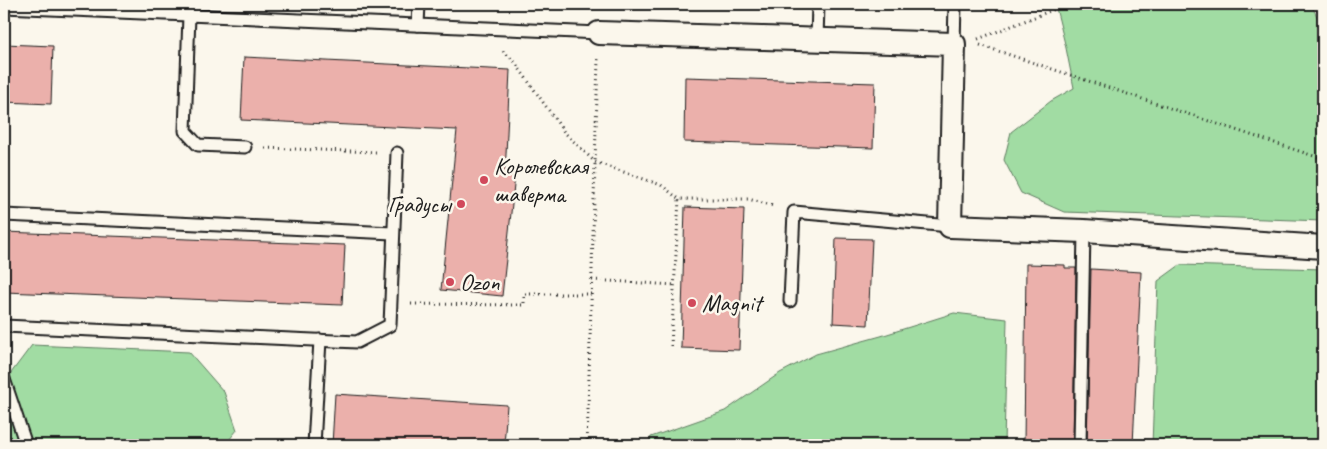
<svg xmlns="http://www.w3.org/2000/svg" width="1327" height="449" viewBox="0 0 1327 449" font-family="Caveat,sans-serif">
<style>
.green{fill:#a1dca3;stroke:#5e7c60}
.building{fill:#ebb0ab;stroke:#1c1c1c}
.lines{fill:none;stroke-linecap:round;stroke-linejoin:round}
.lane-casing{stroke:#1c1c1c;stroke-width:15}
.street-casing{stroke:#1c1c1c;stroke-width:26}
.path{stroke:#1c1c1c;stroke-width:3;stroke-dasharray:1 4;stroke-linecap:butt}
.lane{stroke:#fbf7ec;stroke-width:11}
.street{stroke:#fbf7ec;stroke-width:22}
.poi-dot{fill:#d1495b;stroke:#fbf7ec;stroke-width:2}
.labels{text-anchor:middle;dominant-baseline:central;stroke-width:5;stroke-linejoin:round;paint-order:stroke}
.poi-label{font-size:24px;fill:#1c1c1c;stroke:#fbf7ec;text-anchor:start}
</style>
<rect width="100%" height="100%" fill="#fbf7ec"/>
<filter id="ink" filterUnits="userSpaceOnUse"><feTurbulence type="fractalNoise" baseFrequency=".02" numOctaves="2"/><feDisplacementMap in="SourceGraphic" scale="10" xChannelSelector="R" yChannelSelector="G"/><feConvolveMatrix kernelMatrix="1 2 1 2 8 2 1 2 1" color-interpolation-filters="sRGB"/></filter>
<g filter="url(#ink)">
<!-- green -->
<g class="green">
<polygon points="1055,4 1311,4 1323,29 1323,221 1064,212 1021,193 1004,160 1011,132 1051,101 1074,88 1066,48"/>
<polygon points="1180,265 1323,269 1323,445 1152,445 1158,281"/>
<polygon points="954,313 1007,319 1004,445 648,445 651,437 725,411 780,373 816,354 881,336"/>
<polygon points="32,345 189,352 224,392 237,430 225,445 4,445 4,381 5,381"/>
</g>
<!-- building -->
<g class="building">
<polygon points="4,44 53,46 51,104 4,102"/>
<polygon points="244,57 510,70 505,175 515,176 502,296 441,290 457,130 241,120"/>
<polygon points="685,77 875,83 873,148 684,142"/>
<polygon points="685,207 744,209 739,350 681,348"/>
<polygon points="4,232 345,245 342,305 4,292"/>
<polygon points="836,238 872,239 868,325 833,323"/>
<polygon points="1026,264 1065,265 1065,268 1076,268 1073,445 1024,445"/>
<polygon points="1091,269 1141,272 1133,445 1087,445"/>
<polygon points="335,394 507,405 504,445 332,445"/>
</g>
<g class="lines">
<defs>
<g id="lane">
<polyline points="4,7 599,33"/>
<polyline points="189,15 185,131 198,145 245,147"/>
<polyline points="418,25 419,4"/>
<polyline points="817,40 818,4"/>
<polyline points="954,44 955,4"/>
<polyline points="4,215 393,233"/>
<polyline points="790,301 794,212 950,226"/>
<polyline points="4,326 357,342 390,325 397,153"/>
<polyline points="4,379 26,445"/>
<polyline points="314,445 320,340"/>
<polyline points="1080,445 1084,231"/>
</g>
<polyline id="street" points="599,33 954,44 950,226 1084,231 1323,247"/>
</defs>
<!-- lane casing -->
<use href="#lane" class="lane-casing"/>
<!-- street casing -->
<use href="#street" class="street-casing"/>
<!-- path -->
<g class="path">
<polyline points="978,39 1068,4"/>
<polyline points="980,45 1323,159"/>
<polyline points="503,51 514,61 564,132 595,162 661,185 679,199"/>
<polyline points="265,148 376,152"/>
<polyline points="592,280 675,285"/>
<polyline points="411,304 524,305 524,294 591,294"/>
<polyline points="671,346 679,199 748,199 774,206"/>
<polyline points="587,445 598,59"/>
</g>
<!-- lane -->
<use href="#lane" class="lane"/>
<!-- street -->
<use href="#street" class="street"/>
</g>
</g>
<!-- markers -->
<g class="poi-dot">
<circle cx="484" cy="180" r="5"/>
<circle cx="461" cy="204" r="5"/>
<circle cx="450" cy="282" r="5"/>
<circle cx="692" cy="303" r="5"/>
</g>
<g class="labels">
<!-- poi labels -->
<g class="poi-label">
<text x="494" y="166">Королевская<tspan x="494" dy="28">шаверма</tspan></text>
<text x="451" y="204" text-anchor="end">Градусы</text>
<text x="460" y="282">Ozon</text>
<text x="702" y="303">Magnit</text>
</g>
</g>
<!-- margin -->
<rect width="1327" height="449" fill="none" stroke="#fbf7ec" stroke-width="20"/>
<rect x="10" y="10" width="1307" height="429" fill="none" stroke="#1c1c1c" stroke-width="2" filter="url(#ink)"/>
</svg>
